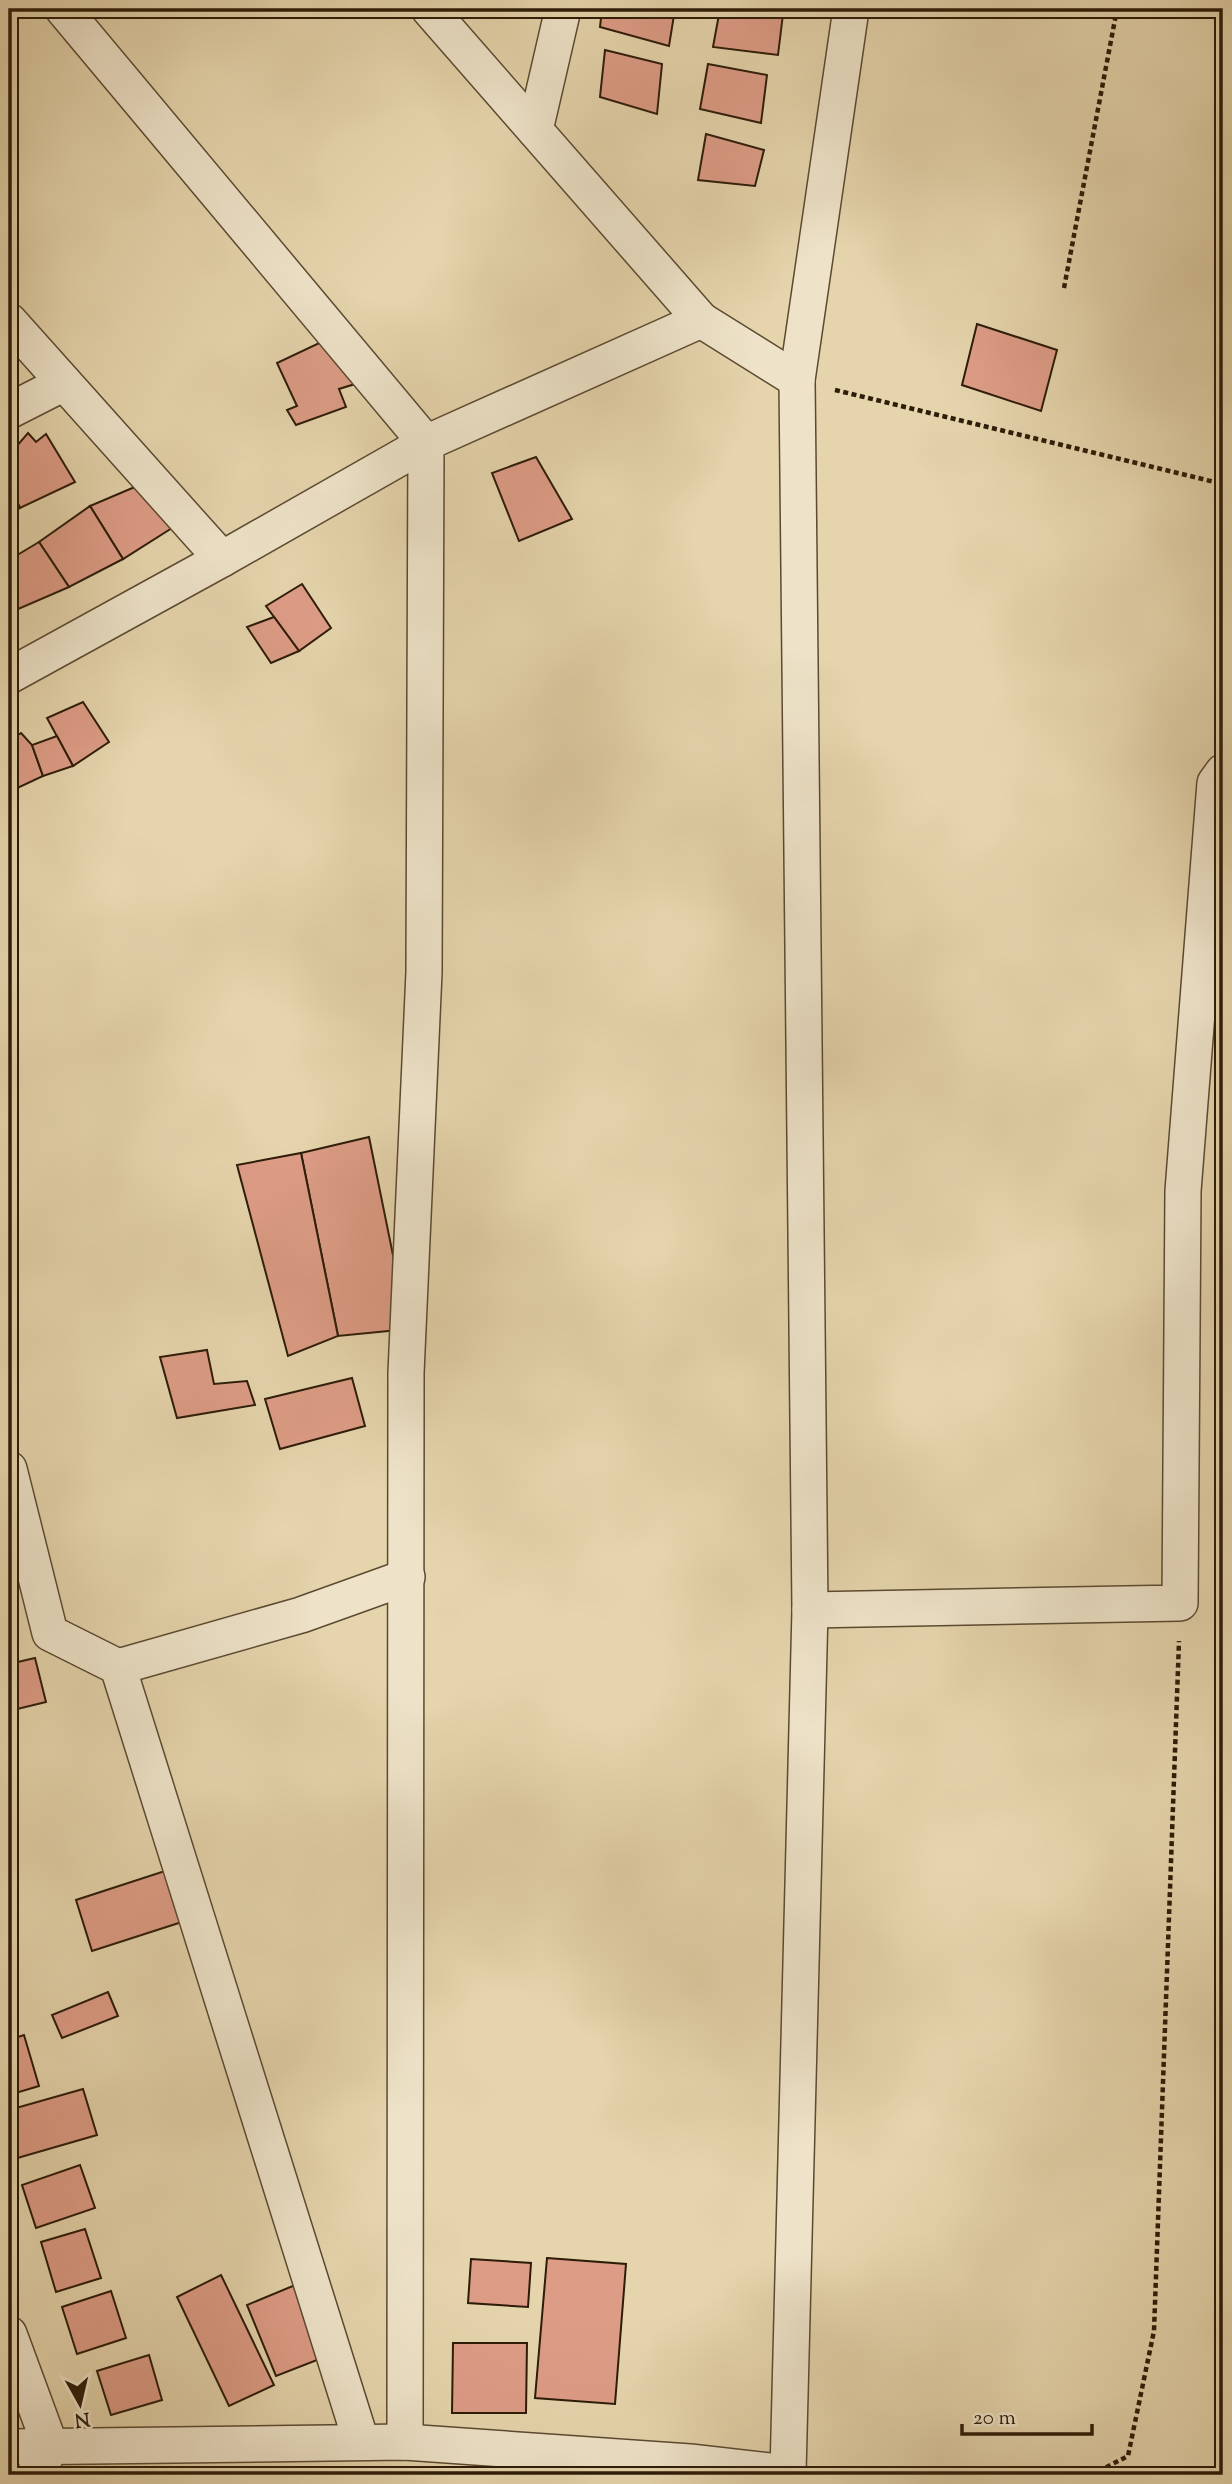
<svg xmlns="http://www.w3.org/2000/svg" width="1232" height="2484" viewBox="0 0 1232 2484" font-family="'Sorts Mill Goudy',serif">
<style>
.building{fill:#dd9c86;stroke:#2d1c08;stroke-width:2}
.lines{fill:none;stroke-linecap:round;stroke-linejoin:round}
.minor-casing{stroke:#5b4a31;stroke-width:38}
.path{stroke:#2d1c08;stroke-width:4.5;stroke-dasharray:5 3.5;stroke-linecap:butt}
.minor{stroke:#eee3c9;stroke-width:35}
</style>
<rect width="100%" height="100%" fill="#e5d4ac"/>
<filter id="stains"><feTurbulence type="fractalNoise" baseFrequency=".00286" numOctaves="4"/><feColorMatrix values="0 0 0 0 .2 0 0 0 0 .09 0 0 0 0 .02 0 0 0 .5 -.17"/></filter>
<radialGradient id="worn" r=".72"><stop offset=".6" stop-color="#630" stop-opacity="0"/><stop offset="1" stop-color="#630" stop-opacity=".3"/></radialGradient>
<!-- building -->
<g class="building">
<polygon points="602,9 675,9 669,46 600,27"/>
<polygon points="720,9 766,9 783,14 778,55 713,47"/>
<polygon points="605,50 662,64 657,114 600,97"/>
<polygon points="708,64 767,75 761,123 700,109"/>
<polygon points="706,134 764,150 755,186 698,180"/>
<polygon points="977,324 1057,350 1041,411 962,385"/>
<polygon points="336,335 355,384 339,389 346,407 296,425 287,410 297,406 277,363"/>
<polygon points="28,433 36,442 46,434 75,482 20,508 9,485 9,455"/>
<polygon points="536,457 572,519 519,541 492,473"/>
<polygon points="144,483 172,528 123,559 90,506"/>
<polygon points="9,485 20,508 9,513"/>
<polygon points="90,506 123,559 69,587 39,542"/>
<polygon points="39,542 69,587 9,613 9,560"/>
<polygon points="302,584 331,628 299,651 266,606"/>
<polygon points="274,617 299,651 271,663 247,627"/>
<polygon points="83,702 109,742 73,766 47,718"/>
<polygon points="21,733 32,745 43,776 9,792 9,741"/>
<polygon points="57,736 73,766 43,776 32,745"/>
<polygon points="369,1137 408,1329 338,1336 301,1153"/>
<polygon points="301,1153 338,1336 288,1356 237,1165"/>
<polygon points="207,1350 214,1384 247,1381 255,1405 177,1418 160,1357"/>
<polygon points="352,1378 365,1426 280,1449 265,1399"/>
<polygon points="35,1658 46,1702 9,1711 9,1664"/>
<polygon points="171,1869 188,1920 92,1951 76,1900"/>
<polygon points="108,1992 118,2016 62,2038 52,2015"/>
<polygon points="24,2035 39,2086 9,2095 9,2040"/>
<polygon points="83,2089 97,2135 14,2159 9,2140 9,2110"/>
<polygon points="80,2165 95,2208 36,2228 22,2185"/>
<polygon points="85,2229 101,2278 56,2292 41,2242"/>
<polygon points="547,2258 626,2264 615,2404 535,2398"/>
<polygon points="471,2259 531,2263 528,2307 468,2303"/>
<polygon points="221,2275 274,2385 229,2406 177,2297"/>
<polygon points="300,2283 330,2355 276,2376 247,2305"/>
<polygon points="111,2291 126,2338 77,2354 62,2307"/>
<polygon points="453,2343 527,2343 526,2413 452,2413"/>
<polygon points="149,2355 162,2400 111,2415 97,2371"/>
</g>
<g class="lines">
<defs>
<g id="minor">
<polyline points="429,9 701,320"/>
<polyline points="535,130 563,9"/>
<polyline points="9,321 222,559"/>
<polyline points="9,411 64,383"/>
<polyline points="9,676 222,559 426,443 63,9"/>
<polyline points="9,1469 50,1633 118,1667 361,2441"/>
<polyline points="810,1610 1180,1603 1183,1191 1215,783 1223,772"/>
<polyline points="118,1667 301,1615 407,1577"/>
<polyline points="9,2334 51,2448 34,2475"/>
<polyline points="405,2442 406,1373 424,972 426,443 701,320 797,380"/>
<polyline points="9,2447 405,2442 690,2462 788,2473 787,2475"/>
<polyline points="788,2473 810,1610 797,380 851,9"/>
</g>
</defs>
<!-- minor casing -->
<use href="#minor" class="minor-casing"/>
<!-- path -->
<g class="path">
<polyline points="1064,288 1117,9"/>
<polyline points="835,390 1223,484"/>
<polyline points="1091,2475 1128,2456 1154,2331 1179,1641"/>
</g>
<!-- minor -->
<use href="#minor" class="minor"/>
</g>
<!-- margin -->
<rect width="1232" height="2484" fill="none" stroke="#e5d4ac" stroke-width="35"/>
<rect x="10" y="10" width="1211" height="2463" fill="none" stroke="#2d1c08" stroke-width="3.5"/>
<rect x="18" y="18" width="1197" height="2449" fill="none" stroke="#2d1c08" stroke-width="2"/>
<!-- north arrow -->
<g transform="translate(80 2404) rotate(172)" stroke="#eee3c9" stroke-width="5" paint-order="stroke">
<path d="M0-5L12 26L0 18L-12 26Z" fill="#2d1c08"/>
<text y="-10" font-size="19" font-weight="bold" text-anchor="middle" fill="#2d1c08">N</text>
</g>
<!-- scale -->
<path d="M962 2424v10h130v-10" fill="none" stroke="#2d1c08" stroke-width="3.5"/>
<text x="973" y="2424" font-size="21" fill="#2d1c08" stroke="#eee3c9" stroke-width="5" paint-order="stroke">20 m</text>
<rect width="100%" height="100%" filter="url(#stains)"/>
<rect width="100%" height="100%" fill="url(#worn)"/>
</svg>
